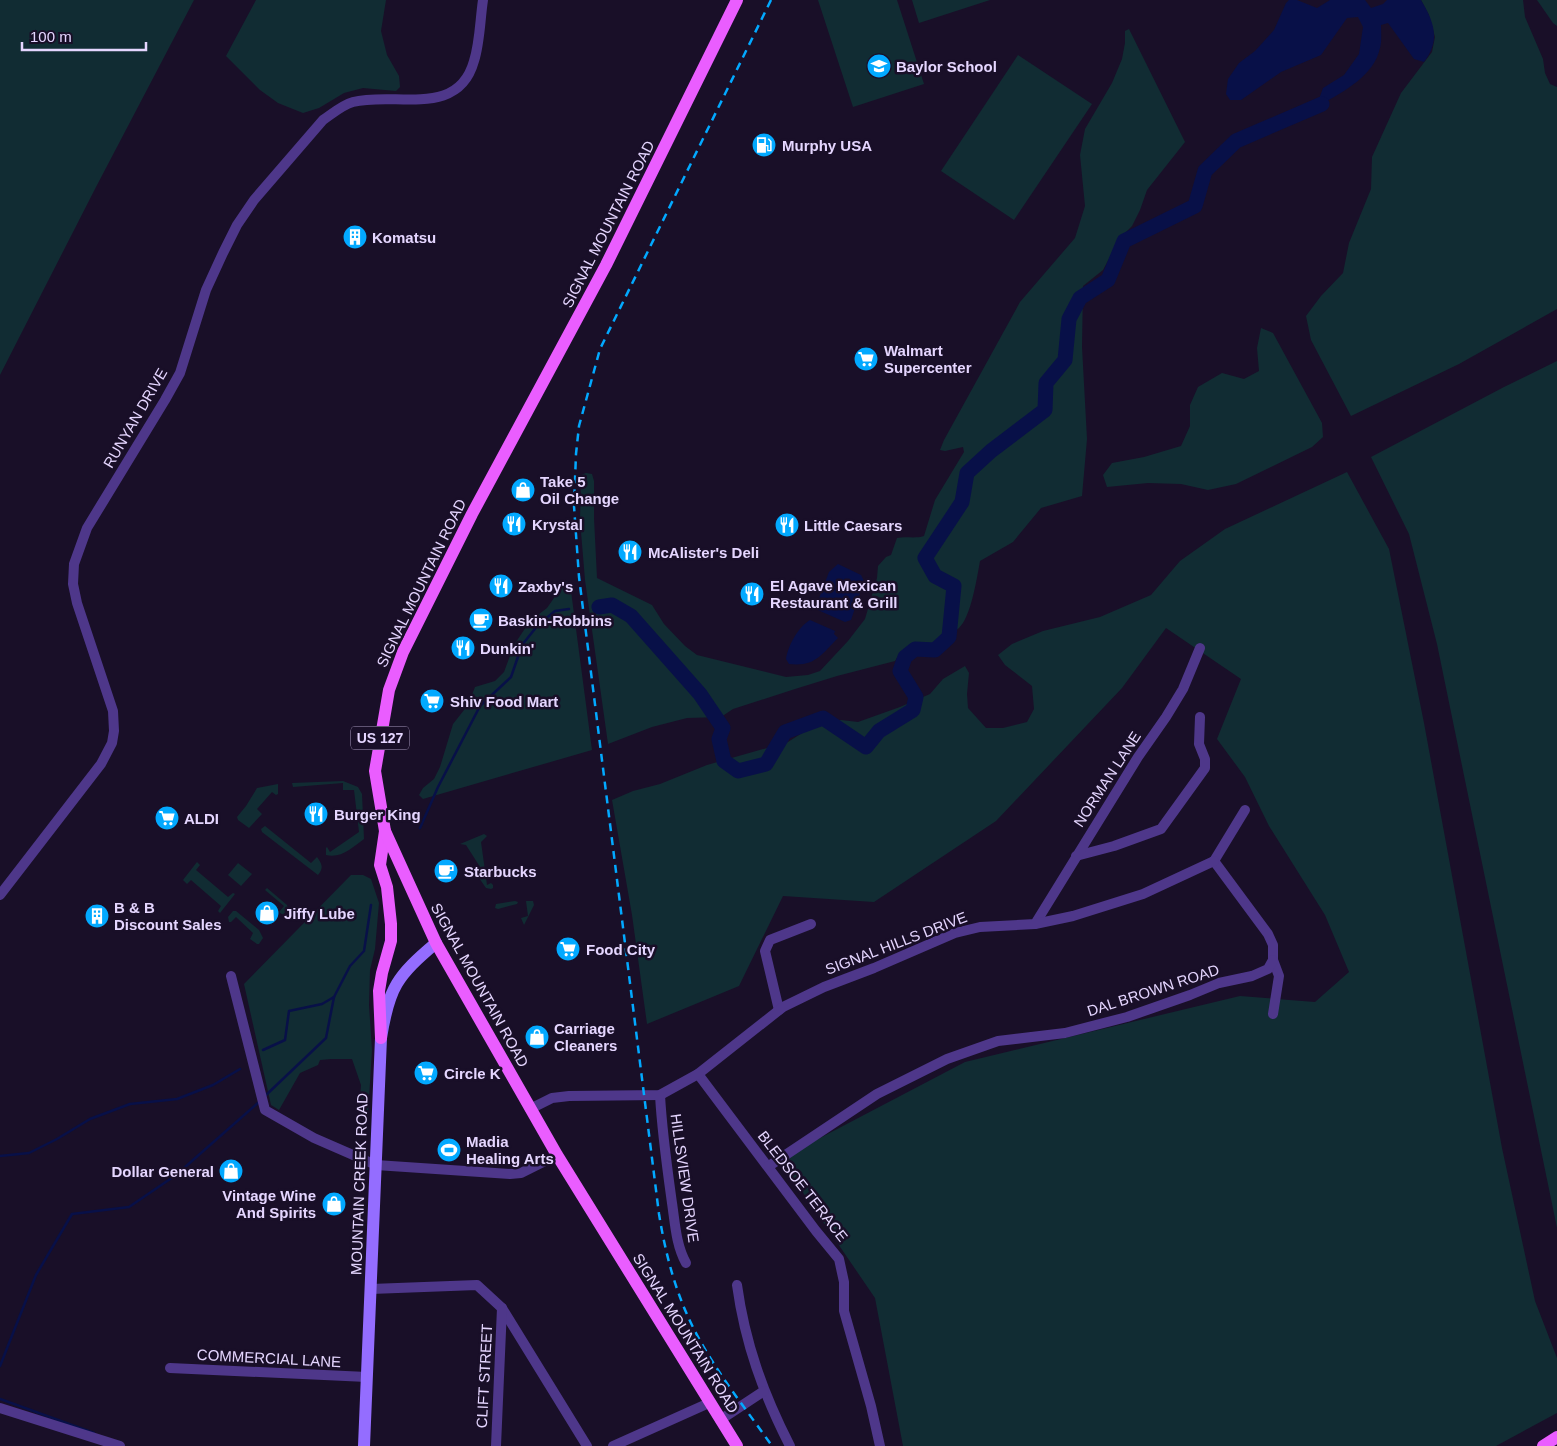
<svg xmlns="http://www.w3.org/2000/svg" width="1557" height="1446" viewBox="0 0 1557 1446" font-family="Arial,sans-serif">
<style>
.green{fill:#112c33}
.water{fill:#081048}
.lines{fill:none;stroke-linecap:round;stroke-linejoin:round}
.stream{stroke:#081048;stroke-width:2.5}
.river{stroke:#081048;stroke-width:15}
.street{stroke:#4e378a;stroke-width:10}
.secondary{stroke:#946dff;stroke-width:12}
.primary{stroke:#ea5dff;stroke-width:12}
.rail{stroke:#02a9ff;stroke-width:2.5;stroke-dasharray:8 6;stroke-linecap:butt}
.labels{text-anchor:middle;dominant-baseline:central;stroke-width:5;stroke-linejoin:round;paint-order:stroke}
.shield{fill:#190f28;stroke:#a89abe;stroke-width:1}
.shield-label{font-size:14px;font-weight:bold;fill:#e5d6ff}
.poi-label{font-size:15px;font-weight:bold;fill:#e5d6ff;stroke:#190f28;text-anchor:start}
.street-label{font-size:15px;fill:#e5d6ff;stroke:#190f28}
</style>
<rect width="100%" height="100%" fill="#190f28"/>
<!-- green -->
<g class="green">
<polygon points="0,0 194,0 96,187 0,375"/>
<polygon points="256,0 386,0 381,31 387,55 399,76 400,87 396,91 363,88 344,93 319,108 303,113 278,103 260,90 226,56"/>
<polygon points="818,0 897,0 924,84 853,107"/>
<polygon points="912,0 990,0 919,23"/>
<polygon points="1421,0 1523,0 1525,17 1543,59 1545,73 1550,84 1557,87 1557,309 1459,364 1351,416 1311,340 1306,316 1321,296 1343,273 1349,243 1371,189 1372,157 1401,93 1432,52 1435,37 1429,15"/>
<polygon points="1537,0 1557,0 1557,26 1553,23"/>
<path d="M1129 29 1185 142 1147 190 1140 210 1132 226 1120 238 1103 270 1083 286 1082 347 1087 439 1082 496 1041 508 1013 542 980 561C977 578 971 617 959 628 952 634 936 642 928 644 911 647 905 644 895 661L837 676 795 689 733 709 721 717 687 718 652 727 608 744 585 580 580 520 581 475 586 473 592 474 594 481V518L597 578 652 605 664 624 685 646 697 655 786 677 808 675 820 671 848 641 865 619 877 578 878 566 886 557 891 555 897 538C906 536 915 539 924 536L935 500 964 452 963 447 945 451 940 450 944 440 1020 302 1075 238 1085 206 1080 155 1085 129 1112 83 1122 59 1125 43V31Z"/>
<polygon points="1018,55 1092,104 1014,220 941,171"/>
<polygon points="1261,328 1273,333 1322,423 1323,437 1312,447 1236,484 1208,490 1181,484 1148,483 1107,487 1103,475 1112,463 1144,457 1181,446 1190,426 1190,405 1198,387 1222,373 1244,379 1259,371 1257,348"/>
<polygon points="1557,361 1557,1228 1437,644 1409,534 1371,457 1504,387"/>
<polygon points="1347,472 1389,549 1424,723 1502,1148 1535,1301 1557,1358 1557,1413 1496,1446 903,1446 875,1298 780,1159 965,1062 1240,996 1315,1002 1349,972 1325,915 1269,826 1245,777 1217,739 1241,679 1166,628 1122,688 996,821 874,902 783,896 739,986 647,1024 632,915 612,800 633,791 660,784 707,765 788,742 810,728 841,720 858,722 900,707 930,694 943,679 965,666 969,673 967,694 968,708 986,728 1003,728 1027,722 1034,709 1032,686 1005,665 998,655 1012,644 1043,631 1100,617 1151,595 1180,561 1225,529"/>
<polygon points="567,581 571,591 592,750 423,799 419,795 423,788 434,779 440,767 453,724 468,705 475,687 495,681 504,672 514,645 530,621 547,608 554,598 558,584"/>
<path d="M343 781 358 787 362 794 364 839C353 847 341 859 326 855V848L327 847 330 852 359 832 354 790H343V783L293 787 292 783Z"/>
<polygon points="278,784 278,794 276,795 272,792 257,809 262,814 249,828 238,820 237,817 246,806 257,788"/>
<path d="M265 826 311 863 317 857C322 864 324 868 318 875L262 832 261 829Z"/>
<polygon points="484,834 487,836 481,842 487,885 491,883 493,885 493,888 491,889 486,888 477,875 482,870 466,845 460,844"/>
<polygon points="197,862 200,865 196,870 228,897 233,893 235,894 220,913 218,911 221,906 191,880 187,884 183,880"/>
<polygon points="238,863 252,874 241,886 228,875"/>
<polygon points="351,875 363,875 371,879 379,903 375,949 370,970 369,1005 372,1050 368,1115 365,1119 359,1115 361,1085 352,1059 331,1059 320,1060 318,1065 300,1073 279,1110 271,1105 244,984"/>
<polygon points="267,888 287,905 288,908 283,915 279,912 284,906 265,890"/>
<polygon points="515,901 518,902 517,904 498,909 495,908 496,904"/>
<polygon points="526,901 533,901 534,905 524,925 521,918 528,916"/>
<polygon points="233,911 236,911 259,930 263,938 259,944 257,944 250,939 253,933 236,917 231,922 229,922 228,917"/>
</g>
<!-- water -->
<g class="water">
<path d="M1289 0H1297L1317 8 1330 0H1365L1371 8 1383 4 1387 0H1421C1434 22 1441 40 1424 62L1414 59 1388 23 1381 25C1381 32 1382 41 1380 48 1374 76 1344 91 1322 104L1319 99 1323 88 1344 75 1359 54 1363 27 1358 17 1347 18 1321 55 1281 72 1241 100H1230L1226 94 1228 79 1239 63 1255 51 1274 30 1286 3Z"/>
<polygon points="838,564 861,575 864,581 851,620 845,622 811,607 818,601 829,572"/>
<path d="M810 620 835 631 834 634 838 638C821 655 815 667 789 664L786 659C788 646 798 627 810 620Z"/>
</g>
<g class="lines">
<!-- stream -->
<g class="stream">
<polyline points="420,828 438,787 480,706 511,677 522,645 538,625 555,611 569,609"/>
<polyline points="263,1050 285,1040 289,1011 322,1004 334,997"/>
<polyline points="265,1096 326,1038 334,997 350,966 364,951 371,905"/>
<polyline points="0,1156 29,1153 57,1139 90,1119 130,1104 177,1099 213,1085 240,1069"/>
<polyline points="0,1366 36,1275 72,1214 129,1207 176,1175 259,1102"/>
<polyline points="0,1399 94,1433"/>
</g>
<!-- river -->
<polyline class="river" points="599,607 612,605 631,616 700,694 723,728 719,739 724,761 738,771 766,764 785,732 823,718 866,747 879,731 913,710 916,697 900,671 905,657 915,649 935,650 949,637 954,586 935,576 925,558 962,502 967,473 991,451 1045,410 1046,383 1065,360 1069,319 1080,298 1108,280 1124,241 1195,206 1205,171 1236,141 1322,104"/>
<!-- street -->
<g class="street">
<polyline points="1076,856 1114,846 1161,829 1205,768 1205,759 1199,744 1200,717"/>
<polyline points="1214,861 1268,934 1273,945 1273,960 1279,976 1273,1014"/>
<polyline points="1214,861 1245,810"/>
<path d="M0 895 101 764 112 743 114 731 113 711 77 603 73 584 74 564 87 528 165 400 180 373 206 290 223 253 237 225 254 200 323 120C332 114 342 105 353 102 394 91 458 119 474 61 480 42 480 20 483 0"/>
<polyline points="1035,924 1138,757 1166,717 1183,689 1200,648"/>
<polyline points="231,976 265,1110 314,1138 376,1165 510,1174 521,1173 557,1155"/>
<polyline points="779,1010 765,951 770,940 811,924"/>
<polyline points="698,1074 816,1231 839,1259 844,1282 844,1311 871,1406 880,1446"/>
<path d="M660 1095C662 1132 667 1167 672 1203 675 1223 676 1245 686 1263"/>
<polyline points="530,1109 552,1098 569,1096 660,1095 698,1074 783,1007 824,987 874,968 955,933 980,927 1035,924 1073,916 1143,894 1214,861"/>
<polyline points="769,1166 877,1094 947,1059 998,1041 1065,1033 1127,1017 1190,995 1219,983 1252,976 1268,969 1273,960"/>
<path d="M737 1285C745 1343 763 1393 790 1446"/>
<polyline points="371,1289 477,1285 502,1308 587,1446"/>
<polyline points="170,1368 367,1377"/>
<polyline points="0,1408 120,1446"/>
<polyline points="720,1420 764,1391"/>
<polyline points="496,1446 502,1308"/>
<polyline points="613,1446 709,1403"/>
</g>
<!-- secondary -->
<path class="secondary" d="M364 1446 381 1038C389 987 397 976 436 943"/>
<!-- primary -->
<g class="primary">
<polyline points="381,1038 379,991 382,973 391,941 391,924 387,887 380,865 385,831"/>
<polyline points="737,1446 557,1155 436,943 385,831 375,771 389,690 403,652 472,514 606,265 737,0"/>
<polyline points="1543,1446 1557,1437"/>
</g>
<!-- rail -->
<path class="rail" d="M771 0 600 349 579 426 576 454 574 506 579 577 659 1214C665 1251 674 1287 690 1321 711 1366 744 1406 772 1446"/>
</g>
<!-- icons -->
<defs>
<symbol id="school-disc" viewBox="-11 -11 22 22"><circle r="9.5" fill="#02a9ff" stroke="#190f28"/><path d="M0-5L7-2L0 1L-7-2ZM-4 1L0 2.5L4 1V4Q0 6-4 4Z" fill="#fff"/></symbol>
<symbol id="fuel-disc" viewBox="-11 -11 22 22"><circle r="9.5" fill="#02a9ff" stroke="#190f28"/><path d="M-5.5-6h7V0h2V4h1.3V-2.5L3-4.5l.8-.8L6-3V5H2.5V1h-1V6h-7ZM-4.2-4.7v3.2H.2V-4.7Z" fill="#fff"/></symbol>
<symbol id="building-disc" viewBox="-11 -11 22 22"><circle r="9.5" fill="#02a9ff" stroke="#190f28"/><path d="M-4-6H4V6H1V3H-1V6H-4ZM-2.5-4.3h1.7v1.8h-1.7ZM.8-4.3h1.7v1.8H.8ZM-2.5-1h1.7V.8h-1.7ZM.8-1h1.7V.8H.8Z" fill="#fff"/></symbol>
<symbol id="supermarket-disc" viewBox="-11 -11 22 22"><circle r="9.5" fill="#02a9ff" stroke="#190f28"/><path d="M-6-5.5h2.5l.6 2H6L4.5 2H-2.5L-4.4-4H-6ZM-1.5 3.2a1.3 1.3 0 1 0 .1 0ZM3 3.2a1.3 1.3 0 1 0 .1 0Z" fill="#fff"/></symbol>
<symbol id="shop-disc" viewBox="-11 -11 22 22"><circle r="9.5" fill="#02a9ff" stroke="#190f28"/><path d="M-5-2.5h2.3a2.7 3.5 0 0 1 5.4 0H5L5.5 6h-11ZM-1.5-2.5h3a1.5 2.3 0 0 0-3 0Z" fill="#fff"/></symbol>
<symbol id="restaurant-disc" viewBox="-11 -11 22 22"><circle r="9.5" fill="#02a9ff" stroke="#190f28"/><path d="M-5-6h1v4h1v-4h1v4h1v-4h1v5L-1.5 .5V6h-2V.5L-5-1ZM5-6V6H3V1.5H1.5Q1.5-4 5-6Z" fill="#fff"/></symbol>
<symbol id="cafe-disc" viewBox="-11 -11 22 22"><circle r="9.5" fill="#02a9ff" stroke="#190f28"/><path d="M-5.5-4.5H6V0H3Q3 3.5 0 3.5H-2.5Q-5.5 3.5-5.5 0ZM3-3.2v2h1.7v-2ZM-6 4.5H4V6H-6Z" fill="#fff"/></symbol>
<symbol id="stadium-disc" viewBox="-11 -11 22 22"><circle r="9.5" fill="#02a9ff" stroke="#190f28"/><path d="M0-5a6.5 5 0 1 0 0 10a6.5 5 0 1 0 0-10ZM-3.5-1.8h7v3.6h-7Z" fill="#fff"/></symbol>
</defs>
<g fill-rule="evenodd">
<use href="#school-disc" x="865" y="52" width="28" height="28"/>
<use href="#fuel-disc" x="750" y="131" width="28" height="28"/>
<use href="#building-disc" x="341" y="223" width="28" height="28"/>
<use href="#supermarket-disc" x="852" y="345" width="28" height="28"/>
<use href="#shop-disc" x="509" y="476" width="28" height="28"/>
<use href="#restaurant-disc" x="500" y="510" width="28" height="28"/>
<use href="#restaurant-disc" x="773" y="511" width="28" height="28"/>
<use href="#restaurant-disc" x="616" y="538" width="28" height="28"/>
<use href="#restaurant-disc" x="487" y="572" width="28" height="28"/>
<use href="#restaurant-disc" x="738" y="580" width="28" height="28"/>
<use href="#cafe-disc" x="467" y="606" width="28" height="28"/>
<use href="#restaurant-disc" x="449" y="634" width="28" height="28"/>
<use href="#supermarket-disc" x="418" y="687" width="28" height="28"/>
<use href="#restaurant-disc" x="302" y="800" width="28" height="28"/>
<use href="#supermarket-disc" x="153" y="804" width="28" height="28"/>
<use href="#cafe-disc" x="432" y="857" width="28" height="28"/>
<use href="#shop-disc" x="253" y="899" width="28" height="28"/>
<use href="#building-disc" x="83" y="902" width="28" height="28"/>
<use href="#supermarket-disc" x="554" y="935" width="28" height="28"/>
<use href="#shop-disc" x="523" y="1023" width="28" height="28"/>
<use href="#supermarket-disc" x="412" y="1059" width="28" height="28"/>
<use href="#stadium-disc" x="435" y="1136" width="28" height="28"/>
<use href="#shop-disc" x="217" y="1157" width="28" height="28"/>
<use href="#shop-disc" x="320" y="1190" width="28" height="28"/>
</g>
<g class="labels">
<!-- shield labels -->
<rect class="shield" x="351" y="726.5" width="58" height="23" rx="4"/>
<g class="shield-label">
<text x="380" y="738">US 127</text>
</g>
<!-- poi labels -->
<g class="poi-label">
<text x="896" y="66">Baylor School</text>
<text x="782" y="145">Murphy USA</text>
<text x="372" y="237">Komatsu</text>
<text x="884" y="350">Walmart<tspan x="884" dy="17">Supercenter</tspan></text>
<text x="540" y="481">Take 5<tspan x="540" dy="17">Oil Change</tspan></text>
<text x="532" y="524">Krystal</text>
<text x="804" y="525">Little Caesars</text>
<text x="648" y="552">McAlister's Deli</text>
<text x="770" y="585">El Agave Mexican<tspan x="770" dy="17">Restaurant &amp; Grill</tspan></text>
<text x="518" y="586">Zaxby's</text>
<text x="498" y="620">Baskin-Robbins</text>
<text x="480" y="648">Dunkin'</text>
<text x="450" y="701">Shiv Food Mart</text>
<text x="334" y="814">Burger King</text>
<text x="184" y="818">ALDI</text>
<text x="464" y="871">Starbucks</text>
<text x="114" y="907">B &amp; B<tspan x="114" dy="17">Discount Sales</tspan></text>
<text x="284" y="913">Jiffy Lube</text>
<text x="586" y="949">Food City</text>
<text x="554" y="1028">Carriage<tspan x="554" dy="17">Cleaners</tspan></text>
<text x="444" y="1073">Circle K</text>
<text x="466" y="1141">Madia<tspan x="466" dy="17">Healing Arts</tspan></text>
<text x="214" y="1171" text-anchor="end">Dollar General</text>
<text x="316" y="1195" text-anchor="end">Vintage Wine<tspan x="316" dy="17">And Spirits</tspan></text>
</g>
<!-- street labels -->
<g class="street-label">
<text transform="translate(608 224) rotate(-63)">SIGNAL MOUNTAIN ROAD</text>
<text transform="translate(135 418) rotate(-60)">RUNYAN DRIVE</text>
<text transform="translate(421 583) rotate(-64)">SIGNAL MOUNTAIN ROAD</text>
<text transform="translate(1107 779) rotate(-57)">NORMAN LANE</text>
<text transform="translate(896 943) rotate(-21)">SIGNAL HILLS DRIVE</text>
<text transform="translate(480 985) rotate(61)">SIGNAL MOUNTAIN ROAD</text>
<text transform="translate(1153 990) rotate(-18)">DAL BROWN ROAD</text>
<text transform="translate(685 1178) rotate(82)">HILLSVIEW DRIVE</text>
<text transform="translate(359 1184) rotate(-88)">MOUNTAIN CREEK ROAD</text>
<text transform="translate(803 1186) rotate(52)">BLEDSOE TERACE</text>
<text transform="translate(686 1333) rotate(58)">SIGNAL MOUNTAIN ROAD</text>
<text transform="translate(269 1358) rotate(3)">COMMERCIAL LANE</text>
<text transform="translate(484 1376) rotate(-87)">CLIFT STREET</text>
</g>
</g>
<!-- scale -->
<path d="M22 42v8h124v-8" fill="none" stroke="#e5d6ff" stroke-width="2.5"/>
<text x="30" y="42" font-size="15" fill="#e5d6ff" stroke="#190f28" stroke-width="4" paint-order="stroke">100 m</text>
</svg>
